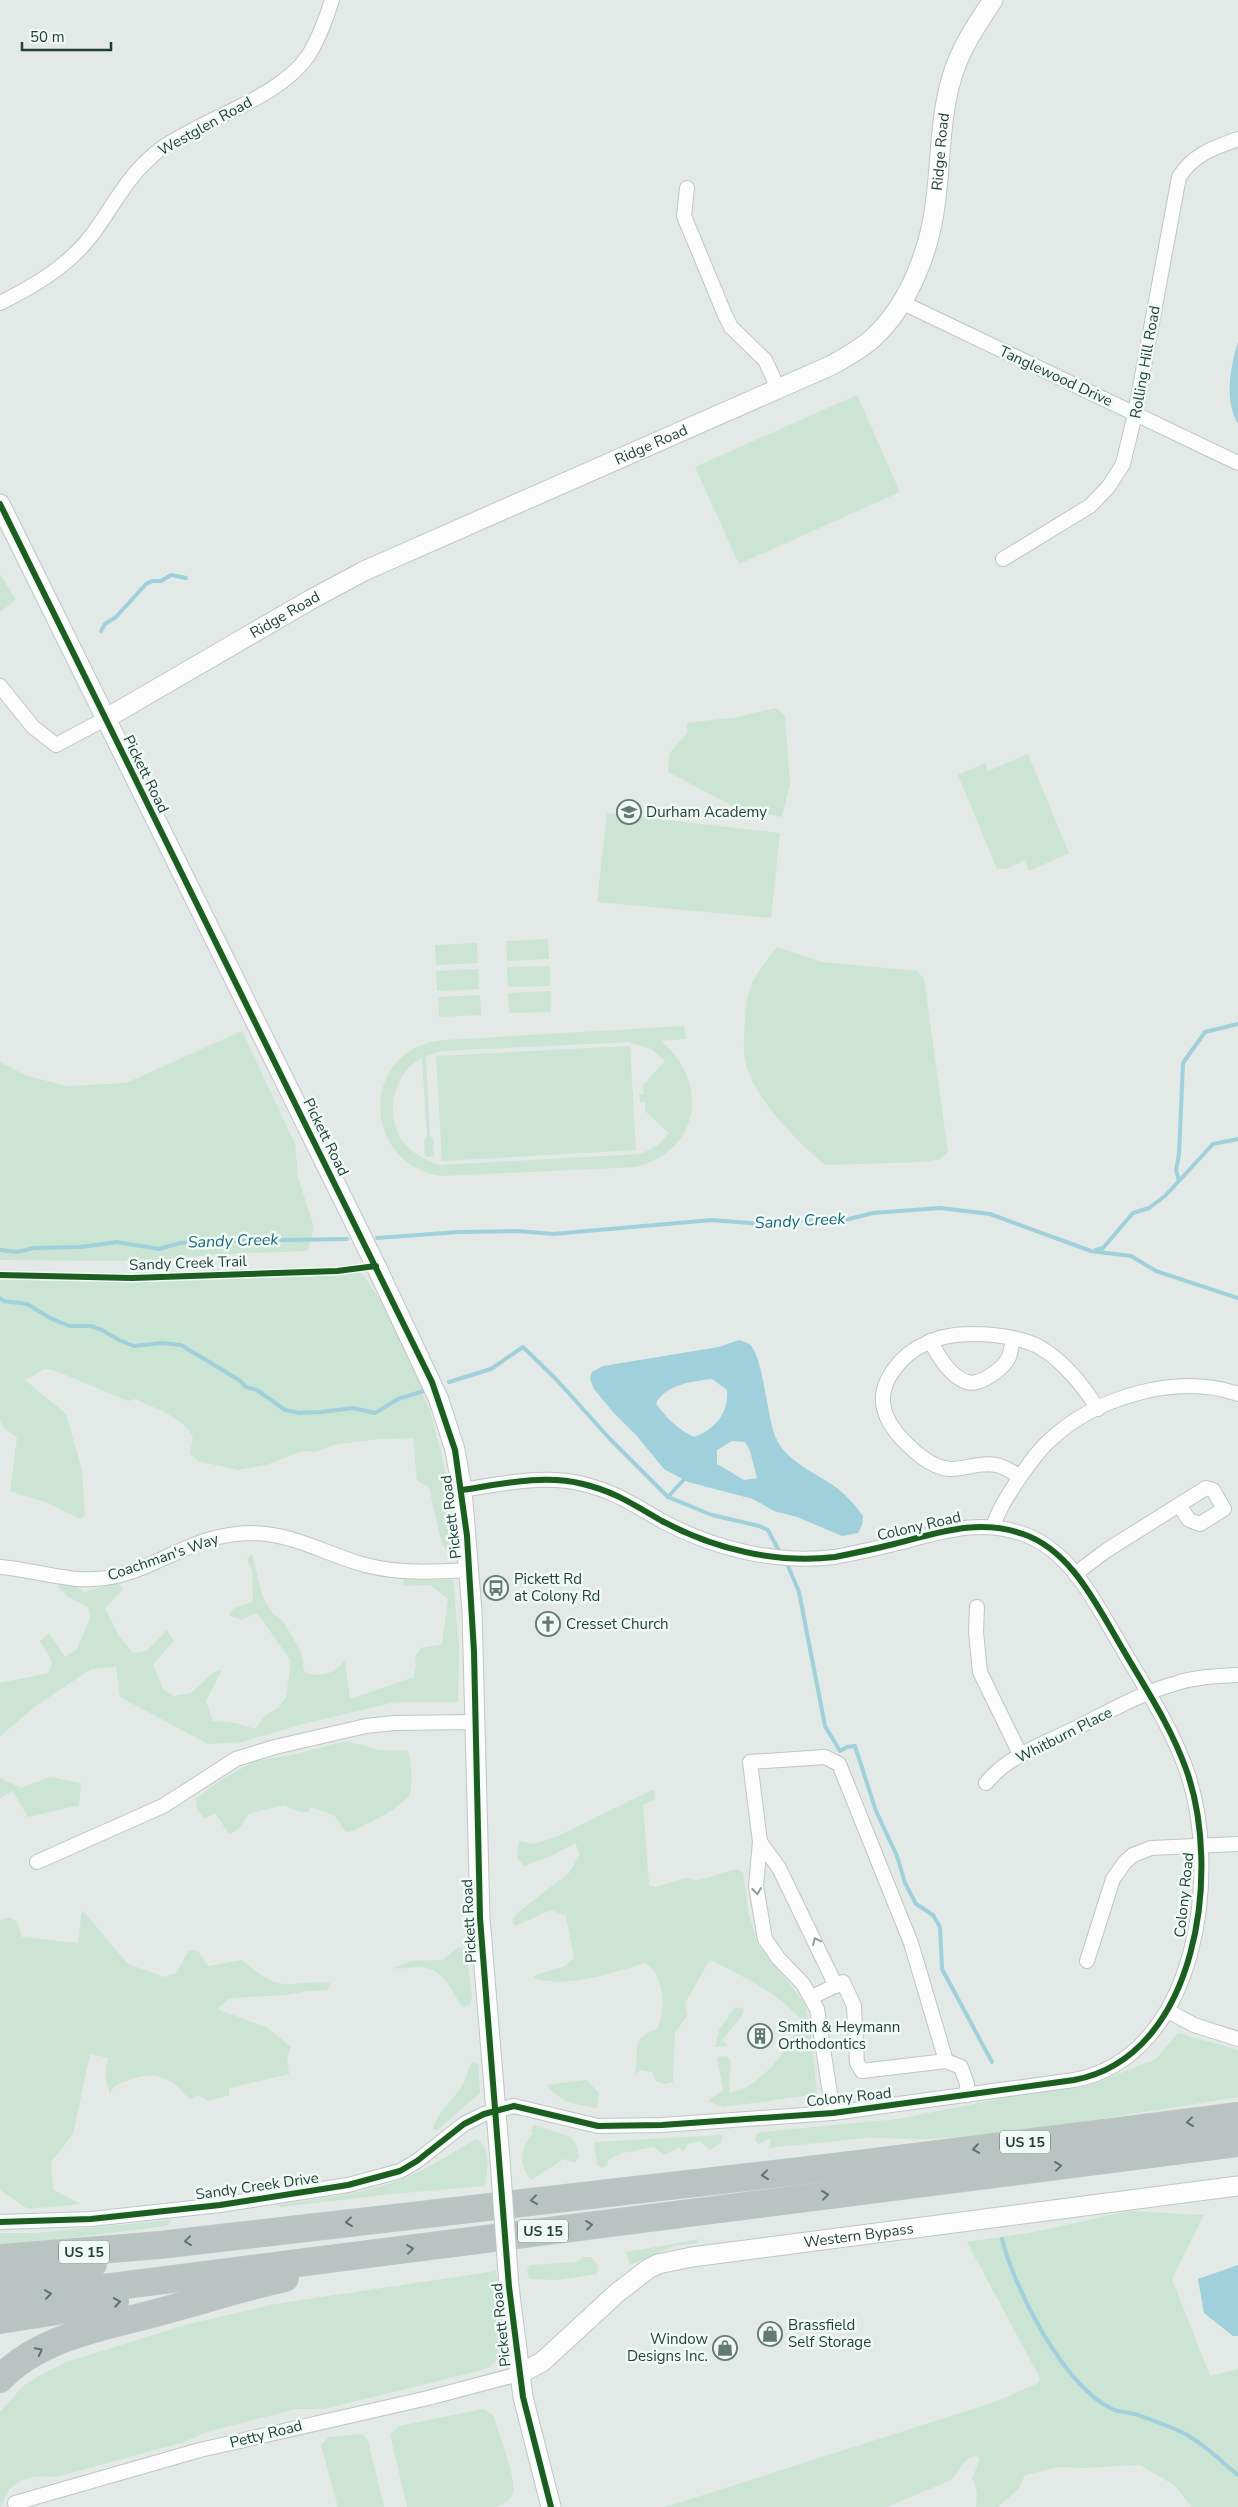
<svg xmlns="http://www.w3.org/2000/svg" width="1238" height="2507" viewBox="0 0 1238 2507" font-family="'Nunito Sans',sans-serif">
<style>
.green{fill:#cbe4d4;fill-rule:evenodd}
.water{fill:#a0d0db;fill-rule:evenodd}
.lines{fill:none;stroke-linecap:round;stroke-linejoin:round}
.stream{stroke:#a0d0db;stroke-width:4}
.street-casing{stroke:#c0c6c4;stroke-width:16}
.secondary-casing{stroke:#bfc7c4;stroke-width:21}
.highway-casing{stroke:#bbc5c3;stroke-width:28}
.street{stroke:#fbfcfb;stroke-width:14}
.secondary{stroke:#fbfcfb;stroke-width:19}
.highway{stroke:#b9c3c1;stroke-width:25}
.secondary-bridge-casing{stroke:#bfc7c4;stroke-width:21;stroke-linecap:butt}
.secondary-bridge{stroke:#fbfcfb;stroke-width:19}
.cycleway-casing{stroke:#f1f9f5;stroke-width:9}
.cycleway{stroke:#1b5e20;stroke-width:6}
.oneway{stroke:#8d9d9a}
.oneway2{stroke:#5d736f}
.labels{text-anchor:middle;dominant-baseline:central;stroke-width:5;stroke-linejoin:round;paint-order:stroke}
.shield{fill:#f1f9f5;stroke:#5e7671;stroke-width:1}
.shield-label{font-size:14px;font-weight:bold;fill:#1f3e38}
.street-label{font-size:15px;fill:#1f3e38;stroke:#f1f9f5}
.poi-label{font-size:15px;fill:#1f3e38;stroke:#f1f9f5;text-anchor:start}
.water-label{font-size:16px;font-style:italic;fill:#15677f;stroke:#f1f9f5}
</style>
<rect width="100%" height="100%" fill="#e3e9e7"/>
<!-- green -->
<g class="green">
<polygon points="857,395 900,492 739,564 695,467"/>
<polygon points="0,574 16,600 0,612"/>
<polygon points="776,708 785,716 790,784 782,817 747,810 731,805 668,772 669,754 687,733 687,723 738,717"/>
<polygon points="1028,754 1069,853 1029,871 1025,860 1006,869 997,869 958,775 985,763 988,771"/>
<polygon points="607,813 780,833 771,918 597,902"/>
<polygon points="548,939 549,959 507,961 506,941"/>
<polygon points="477,943 478,963 436,965 435,945"/>
<path d="M777 947 822 962 917 971 924 979 948 1152 940 1159 925 1162 825 1165C798 1143 751 1095 745 1060 743 1048 744 1035 745 1022 746 1011 746 999 750 988 756 973 767 960 777 947Z"/>
<polygon points="550,966 550,986 508,987 507,967"/>
<polygon points="478,969 479,989 437,991 436,971"/>
<polygon points="550,991 551,1012 509,1013 508,993"/>
<polygon points="480,995 481,1015 439,1017 438,997"/>
<path d="M684 1026 686 1039 661 1041C710 1082 701 1150 636 1167L441 1176C359 1163 360 1047 444 1040ZM628 1042 651 1049 665 1061 643 1085 644 1094H639L640 1103 645 1102V1111L669 1133 657 1146 641 1154 440 1165C427 1161 415 1155 406 1145 384 1120 391 1073 422 1058L427 1136 424 1140 425 1157 434 1156 433 1138 430 1136 426 1056 442 1051Z"/>
<polygon points="242,1031 295,1144 298,1178 314,1227 308,1251 223,1254 146,1261 0,1260 0,1062 25,1075 66,1086 126,1083"/>
<polygon points="630,1046 636,1150 442,1161 436,1056"/>
<path d="M361 1272 384 1305 422 1381 423 1397 429 1406 453 1501 454 1545 447 1550 442 1545 429 1487 417 1481 413 1438 379 1439 333 1445 316 1452 303 1451 266 1465 238 1470 198 1461 190 1454 193 1436C181 1416 156 1409 135 1399L128 1401 56 1371 45 1369 25 1380 66 1414 82 1470 85 1515 81 1519 48 1503 10 1491 17 1438 4 1428 0 1420V1279L130 1282 325 1276Z"/>
<path d="M252 1554 262 1595 273 1614 283 1621 301 1652 304 1671C317 1680 337 1673 345 1660L350 1699 414 1677 416 1666 415 1657 421 1648 442 1644 448 1599 430 1585 404 1586 403 1579 453 1580 459 1646 458 1702H395L299 1725 242 1742 208 1744 120 1697 116 1667 91 1669 36 1706 0 1736V1683L49 1673 52 1661 40 1641 49 1633 65 1657 77 1649 91 1616 88 1607 68 1597 57 1586 71 1584 84 1592 117 1583 124 1588 105 1608 119 1636 133 1653 147 1651 167 1630 174 1641 153 1664 163 1689 174 1696 191 1693 214 1672 222 1670 206 1701 213 1721 236 1723 255 1729 266 1715 279 1707 286 1697 291 1661 257 1613 241 1620 229 1615 233 1609 253 1601 252 1570 247 1559Z"/>
<path d="M347 1741 379 1750H408C411 1763 413 1780 410 1793 406 1806 365 1825 353 1831L346 1832 334 1815 311 1807 309 1812H300L284 1805 248 1814 240 1828 229 1834 215 1813 204 1819 196 1807 197 1798 216 1783 255 1761 292 1755Z"/>
<polygon points="50,1777 81,1783 79,1805 28,1817 13,1791 0,1798 0,1778 21,1788"/>
<path d="M654 1789 655 1799 643 1805 649 1885 656 1887 686 1878 696 1881 737 1869 743 1872 748 1912 758 1945 804 2002 810 2025 817 2094 724 2107 708 2101 723 2090 717 2057 727 2056 731 2061 729 2093C757 2090 797 2045 799 2017 775 1991 742 1976 710 1960L685 2003 687 2016 675 2033 673 2082 664 2084 656 2081 652 2072 641 2070 635 2074C641 2048 628 2039 657 2029 666 2010 665 1975 645 1963 611 1973 568 1989 533 1978L536 1975 565 1966 574 1958 566 1916 551 1910 515 1926 512 1922 517 1913 569 1873 580 1854 575 1843 551 1856 524 1866 517 1858 519 1841 534 1844 558 1836Z"/>
<path d="M82 1910 128 1964 165 1977 176 1973 189 1950 198 1951 208 1966 242 1960C254 1970 270 1984 286 1984 301 1985 315 1980 330 1983L327 1990 307 1991 285 1995 230 1998 217 2009 268 2028 291 2047 287 2057 289 2074 229 2088V2095L208 2101 198 2095 192 2099C185 2097 182 2091 177 2086 154 2068 137 2077 114 2086L110 2095C106 2081 103 2071 109 2058L90 2054 73 2134 51 2162 53 2190 81 2204 28 2209 0 2190V1921L9 1917 17 1921 22 1937 78 1943Z"/>
<path d="M458 1947 466 1950 472 1998 470 2005 462 2007C451 1990 445 1970 422 1967 413 1966 404 1970 394 1968L410 1961 443 1960Z"/>
<polygon points="735,2007 744,2009 742,2016 722,2040 728,2046 715,2047 719,2030"/>
<polygon points="1178,2033 1238,2050 1238,2097 1068,2124 968,2136 930,2139 866,2138 768,2148 771,2142 770,2138 759,2144 755,2141 756,2135 761,2132 898,2119 1019,2095 1091,2085 1156,2059"/>
<path d="M472 2062 478 2064 480 2093 437 2130H433C436 2113 452 2102 461 2087 466 2080 467 2070 472 2062Z"/>
<path d="M586 2080 599 2093 597 2108C577 2105 559 2102 547 2085Z"/>
<path d="M534 2125 571 2137 576 2145 579 2157 575 2163 564 2159 531 2180C518 2163 520 2149 533 2133L531 2130Z"/>
<polygon points="723,2135 721,2143 710,2150 700,2141 688,2144 683,2151 679,2147 664,2155 654,2147 622,2153 608,2160 607,2166 602,2168 597,2165 594,2142"/>
<path d="M476 2139C493 2149 487 2169 485 2186L392 2194 282 2207 275 2205C314 2199 354 2195 391 2183 422 2173 449 2155 476 2139Z"/>
<path d="M1130 2211 1204 2215 1172 2279 1210 2376 1238 2369V2507H1192L1174 2485 1140 2465 1083 2468 1059 2467 1025 2475 1019 2488 998 2507H976L977 2492 972 2478 980 2460 977 2456C962 2457 961 2471 951 2480L887 2507H666L995 2402 1036 2384 1039 2381V2376L967 2242 1034 2232Z"/>
<polygon points="171,2220 167,2226 45,2241 0,2244 0,2233 36,2233"/>
<polygon points="700,2239 697,2243 674,2246 630,2265 626,2252 638,2250"/>
<polygon points="584,2257 592,2257 598,2266 597,2274 557,2280 529,2279 527,2271 530,2265 576,2262"/>
<path d="M496 2271C498 2292 512 2351 492 2365 488 2368 482 2369 478 2371L324 2409H296L206 2432 184 2442 56 2477C39 2475 17 2477 7 2493 4 2498 3 2503 0 2507V2412L24 2385 44 2373 67 2362 185 2325 275 2304Z"/>
<path d="M483 2409 493 2415C498 2430 516 2479 513 2492 511 2501 502 2504 495 2507H407L390 2434 399 2426Z"/>
<polygon points="362,2434 368,2441 384,2507 338,2507 321,2445 329,2437"/>
</g>
<!-- water -->
<g class="water">
<path d="M1238 342V424C1224 400 1230 368 1238 342Z"/>
<path d="M739 1340C742 1341 747 1342 749 1344 763 1353 767 1419 776 1438 787 1463 817 1473 837 1488 847 1496 856 1506 863 1516L862 1525 858 1533 842 1536 797 1517 774 1511 753 1499 688 1482 664 1469 636 1435 613 1412 594 1389 590 1379 592 1372 603 1366 719 1347ZM712 1379 727 1390C729 1413 715 1430 694 1437 677 1429 667 1418 656 1404 664 1385 693 1381 712 1379ZM732 1441 745 1442 750 1451 757 1478 744 1480 717 1464V1450Z"/>
<polygon points="1238,2265 1238,2336 1233,2336 1204,2313 1198,2279"/>
</g>
<g class="lines">
<!-- stream -->
<g class="stream">
<polyline points="101,631 105,624 116,617 146,584 152,581 161,581 171,575 186,578"/>
<polyline points="1179,1181 1176,1170 1179,1154 1183,1063 1205,1032 1238,1024"/>
<polyline points="377,1238 459,1232 518,1231 553,1234 712,1220 762,1224 806,1220 841,1221 873,1213 940,1208 990,1214 1091,1251 1131,1256 1156,1271 1238,1298"/>
<polyline points="0,1250 17,1252 34,1248 80,1247 117,1242 159,1249 180,1243 216,1241 347,1239"/>
<polyline points="1096,1250 1103,1248 1133,1213 1149,1208 1165,1196 1213,1144 1238,1139"/>
<polyline points="0,1298 4,1301 27,1304 52,1319 70,1326 91,1326 102,1330 119,1340 134,1346 162,1343 181,1345 239,1380 246,1387 257,1390 285,1410 299,1413 322,1412 353,1408 375,1413 398,1399 424,1391"/>
<polyline points="449,1382 491,1369 523,1347 556,1379 610,1439 668,1497 712,1515 759,1526 768,1530 780,1553"/>
<polyline points="668,1497 687,1476"/>
<polyline points="786,1561 799,1592 825,1726 840,1751 847,1747 855,1746 876,1811 897,1856 905,1883 916,1904 933,1915 940,1927 942,1969 992,2062"/>
<path d="M1002 2239C1015 2290 1063 2385 1112 2409 1121 2413 1132 2412 1141 2416 1156 2422 1173 2427 1187 2435 1205 2445 1222 2462 1238 2475"/>
</g>
<defs>
<g id="street">
<polyline points="687,188 684,216 725,315 731,327 765,360 778,388"/>
<polyline points="901,302 1238,463"/>
<path d="M0 303C34 286 67 267 91 236 111 210 125 180 150 158 164 144 184 135 201 126 237 107 284 90 308 56 319 39 326 19 332 0"/>
<path d="M1003 559 1090 506 1109 486 1123 464 1135 414 1179 177C1194 154 1213 148 1238 139"/>
<polyline points="0,686 33,727 56,745 105,719"/>
<path d="M930 1341C938 1355 950 1377 967 1382 980 1386 1003 1369 1009 1357 1011 1351 1012 1345 1013 1338"/>
<path d="M1020 1477C1013 1472 1005 1467 996 1465 968 1460 955 1481 923 1458 909 1447 890 1429 885 1412 875 1383 903 1353 927 1343 947 1333 972 1333 994 1335 1010 1337 1028 1340 1041 1348 1063 1361 1084 1387 1098 1409"/>
<path d="M993 1527C998 1510 1007 1497 1016 1483 1026 1468 1036 1453 1049 1441 1095 1397 1177 1373 1238 1394"/>
<path d="M0 1567C38 1570 73 1585 112 1577 163 1566 195 1533 252 1533 295 1534 325 1554 365 1565 400 1574 434 1572 470 1570"/>
<polyline points="1075,1574 1107,1550 1206,1488 1213,1490 1224,1509 1200,1524 1189,1520 1179,1505"/>
<polyline points="977,1607 976,1632 980,1672 1021,1756"/>
<path d="M986 1783C1008 1755 1049 1742 1080 1726 1110 1711 1141 1693 1174 1684 1194 1677 1217 1676 1238 1675"/>
<polyline points="760,1842 779,1868 836,1986"/>
<polyline points="37,1862 163,1806 236,1759 275,1747 366,1726 394,1723 476,1722"/>
<polyline points="1087,1961 1113,1879 1125,1862 1133,1855 1151,1848 1238,1844"/>
<polyline points="812,1997 843,1982 854,2006 857,2063 862,2071 946,2061 961,2067 967,2084 967,2095"/>
<polyline points="1168,2011 1194,2025 1238,2039"/>
<polyline points="833,2113 817,2009 803,1984 778,1958 765,1939 756,1886 760,1842 750,1762 825,1757 839,1764 911,1943 946,2061"/>
<path d="M0 2222 91 2219 220 2205 348 2185 400 2171 417 2161 464 2124 484 2114 514 2106 598 2126 662 2125 833 2113 1074 2080C1199 2057 1222 1868 1186 1769 1170 1724 1142 1683 1118 1641 1095 1602 1070 1550 1023 1534 978 1518 938 1533 894 1544 874 1549 855 1553 835 1557 776 1564 714 1549 662 1521 634 1505 616 1492 583 1484 544 1474 501 1484 462 1490"/>
<polyline points="15,2503 200,2450 428,2398 519,2374"/>
</g>
<g id="secondary">
<polyline points="0,504 376,1266 439,1400 455,1450 462,1490 472,1611 480,1918 500,2160"/>
<path id="s1" d="M105 719 310 600 364 571 832 365C846 357 861 349 873 338 910 304 931 247 936 198 941 158 940 116 952 77 960 49 977 24 993 0"/>
<polyline points="509,2287 523,2397 551,2507"/>
<path id="s2" d="M519 2374 542 2362 617 2293 648 2269 658 2264 692 2257 1238 2186"/>
</g>
<g id="highway">
<polyline points="0,2258 160,2245 851,2165 1238,2116"/>
<polyline points="0,2282 45,2275 93,2264"/>
<polyline points="0,2301 1238,2143"/>
<polyline points="0,2320 115,2302"/>
<path d="M0 2379C40 2336 109 2326 163 2311 204 2300 244 2287 285 2278"/>
</g>
</defs>
<!-- street casing -->
<use href="#street" class="street-casing"/>
<!-- secondary casing -->
<use href="#secondary" class="secondary-casing"/>
<!-- highway casing -->
<use href="#highway" class="highway-casing"/>
<!-- street -->
<use href="#street" class="street"/>
<!-- secondary -->
<use href="#secondary" class="secondary"/>
<!-- highway -->
<use href="#highway" class="highway"/>
<defs>
<polyline id="secondary-bridge" points="500,2160 509,2287"/>
</defs>
<!-- secondary-bridge casing -->
<use href="#secondary-bridge" class="secondary-bridge-casing"/>
<!-- secondary-bridge -->
<use href="#secondary-bridge" class="secondary-bridge"/>
<defs>
<g id="cycleway">
<polyline points="0,504 432,1382 455,1450 467,1536 474,1652 480,1918 509,2287 523,2397 551,2507"/>
<polyline points="0,1275 132,1278 337,1271 376,1266"/>
<path d="M0 2222 91 2219 220 2205 348 2185 400 2171 417 2161 464 2124 484 2114 514 2106 598 2126 662 2125 833 2113 1074 2080C1199 2057 1222 1868 1186 1769 1170 1724 1142 1683 1118 1641 1095 1602 1070 1550 1023 1534 978 1518 938 1533 894 1544 874 1549 855 1553 835 1557 776 1564 714 1549 662 1521 634 1505 616 1492 583 1484 544 1474 501 1484 462 1490"/>
</g>
</defs>
<!-- cycleway casing -->
<use href="#cycleway" class="cycleway-casing"/>
<!-- cycleway -->
<use href="#cycleway" class="cycleway"/>
</g>
<!-- one-way arrows -->
<defs><path id="oneway-chevron" d="M-2-3.5L2.5 0L-2 3.5" fill="none" stroke-width="1.6" stroke-linecap="round" stroke-linejoin="round" transform="scale(1.25)"/></defs>
<g class="oneway">
<use href="#oneway-chevron" transform="translate(757 1891) rotate(83)"/>
<use href="#oneway-chevron" transform="translate(816 1941) rotate(-115)"/>
</g>
<g class="oneway2">
<use href="#oneway-chevron" transform="translate(1190 2122) rotate(173)"/>
<use href="#oneway-chevron" transform="translate(976 2149) rotate(172)"/>
<use href="#oneway-chevron" transform="translate(1058 2166) rotate(-7)"/>
<use href="#oneway-chevron" transform="translate(765 2175) rotate(174)"/>
<use href="#oneway-chevron" transform="translate(825 2195) rotate(-7)"/>
<use href="#oneway-chevron" transform="translate(534 2200) rotate(173)"/>
<use href="#oneway-chevron" transform="translate(349 2222) rotate(173)"/>
<use href="#oneway-chevron" transform="translate(589 2225) rotate(-7)"/>
<use href="#oneway-chevron" transform="translate(188 2241) rotate(173)"/>
<use href="#oneway-chevron" transform="translate(410 2249) rotate(-7)"/>
<use href="#oneway-chevron" transform="translate(48 2294) rotate(-8)"/>
<use href="#oneway-chevron" transform="translate(117 2302) rotate(-9)"/>
<use href="#oneway-chevron" transform="translate(39 2351) rotate(-27)"/>
</g>
<!-- icons -->
<defs>
<symbol id="school-ring" viewBox="-11 -11 22 22"><circle r="9.5" fill="#f1f9f5" stroke="#647a75" stroke-width="1.5"/><path d="M0-5L7-2L0 1L-7-2ZM-4 1L0 2.5L4 1V4Q0 6-4 4Z" fill="#647a75"/></symbol>
<symbol id="bus-ring" viewBox="-11 -11 22 22"><circle r="9.5" fill="#f1f9f5" stroke="#647a75" stroke-width="1.5"/><path d="M-5-6H5V4H4V6H2V4H-2V6H-4V4H-5ZM-3.5-4V0h7V-4ZM-3.5 1.2v1.5H-2V1.2ZM2 1.2v1.5H3.5V1.2Z" fill="#647a75"/></symbol>
<symbol id="church-ring" viewBox="-11 -11 22 22"><circle r="9.5" fill="#f1f9f5" stroke="#647a75" stroke-width="1.5"/><path d="M-1.2-6h2.4v3.5h3.3v2.4h-3.3V6h-2.4V-.1h-3.3v-2.4h3.3Z" fill="#647a75"/></symbol>
<symbol id="building-ring" viewBox="-11 -11 22 22"><circle r="9.5" fill="#f1f9f5" stroke="#647a75" stroke-width="1.5"/><path d="M-4-6H4V6H1V3H-1V6H-4ZM-2.5-4.3h1.7v1.8h-1.7ZM.8-4.3h1.7v1.8H.8ZM-2.5-1h1.7V.8h-1.7ZM.8-1h1.7V.8H.8Z" fill="#647a75"/></symbol>
<symbol id="shop-ring" viewBox="-11 -11 22 22"><circle r="9.5" fill="#f1f9f5" stroke="#647a75" stroke-width="1.5"/><path d="M-5-2.5h2.3a2.7 3.5 0 0 1 5.4 0H5L5.5 6h-11ZM-1.5-2.5h3a1.5 2.3 0 0 0-3 0Z" fill="#647a75"/></symbol>
</defs>
<g fill-rule="evenodd">
<use href="#school-ring" x="615" y="798" width="28" height="28"/>
<use href="#bus-ring" x="482" y="1574" width="28" height="28"/>
<use href="#church-ring" x="534" y="1610" width="28" height="28"/>
<use href="#building-ring" x="746" y="2022" width="28" height="28"/>
<use href="#shop-ring" x="756" y="2320" width="28" height="28"/>
<use href="#shop-ring" x="711" y="2334" width="28" height="28"/>
</g>
<g class="labels">
<!-- shield labels -->
<g class="shield">
<rect x="1000" y="2130.5" width="50" height="23" rx="4"/>
<rect x="518" y="2219.5" width="50" height="23" rx="4"/>
<rect x="59" y="2240.5" width="50" height="23" rx="4"/>
</g>
<g class="shield-label">
<text x="1025" y="2142">US 15</text>
<text x="543" y="2231">US 15</text>
<text x="84" y="2252">US 15</text>
</g>
<!-- street labels -->
<g class="street-label">
<text transform="translate(205 126) rotate(-29)">Westglen Road</text>
<text stroke="none"><textPath href="#s1" startOffset="1062">Ridge Road</textPath></text>
<text transform="translate(1145 362) rotate(-80)">Rolling Hill Road</text>
<text transform="translate(1056 376) rotate(25)">Tanglewood Drive</text>
<text stroke="none"><textPath href="#s1" startOffset="612">Ridge Road</textPath></text>
<text stroke="none"><textPath href="#s1" startOffset="208">Ridge Road</textPath></text>
<text transform="translate(146 774) rotate(64)">Pickett Road</text>
<text transform="translate(326 1137) rotate(64)">Pickett Road</text>
<text transform="translate(188 1263) rotate(-2)">Sandy Creek Trail</text>
<text transform="translate(451 1517) rotate(-97)">Pickett Road</text>
<text transform="translate(919 1526) rotate(-13)">Colony Road</text>
<text transform="translate(163 1557) rotate(-19)">Coachman's Way</text>
<text transform="translate(1064 1735) rotate(-27)">Whitburn Place</text>
<text transform="translate(1184 1895) rotate(-84)">Colony Road</text>
<text transform="translate(469 1921) rotate(-93)">Pickett Road</text>
<text transform="translate(849 2097) rotate(-6)">Colony Road</text>
<text transform="translate(257 2186) rotate(-8)">Sandy Creek Drive</text>
<text stroke="none"><textPath href="#s2" startOffset="381">Western Bypass</textPath></text>
<text transform="translate(501 2325) rotate(-96)">Pickett Road</text>
<text transform="translate(266 2434) rotate(-14)">Petty Road</text>
</g>
<!-- poi labels -->
<g class="poi-label">
<text x="646" y="812">Durham Academy</text>
<text x="514" y="1579">Pickett Rd<tspan x="514" dy="17">at Colony Rd</tspan></text>
<text x="566" y="1624">Cresset Church</text>
<text x="778" y="2027">Smith &amp; Heymann<tspan x="778" dy="17">Orthodontics</tspan></text>
<text x="788" y="2325">Brassfield<tspan x="788" dy="17">Self Storage</tspan></text>
<text x="708" y="2339" text-anchor="end">Window<tspan x="708" dy="17">Designs Inc.</tspan></text>
</g>
<!-- water labels -->
<g class="water-label">
<text transform="translate(800 1221) rotate(-3)">Sandy Creek</text>
<text transform="translate(233 1241) rotate(-2)">Sandy Creek</text>
</g>
</g>
<!-- scale -->
<path d="M22 42v8h89v-8" fill="none" stroke="#1f3e38" stroke-width="2.5"/>
<text x="30" y="42" font-size="15" fill="#1f3e38" stroke="#f1f9f5" stroke-width="4" paint-order="stroke">50 m</text>
</svg>
